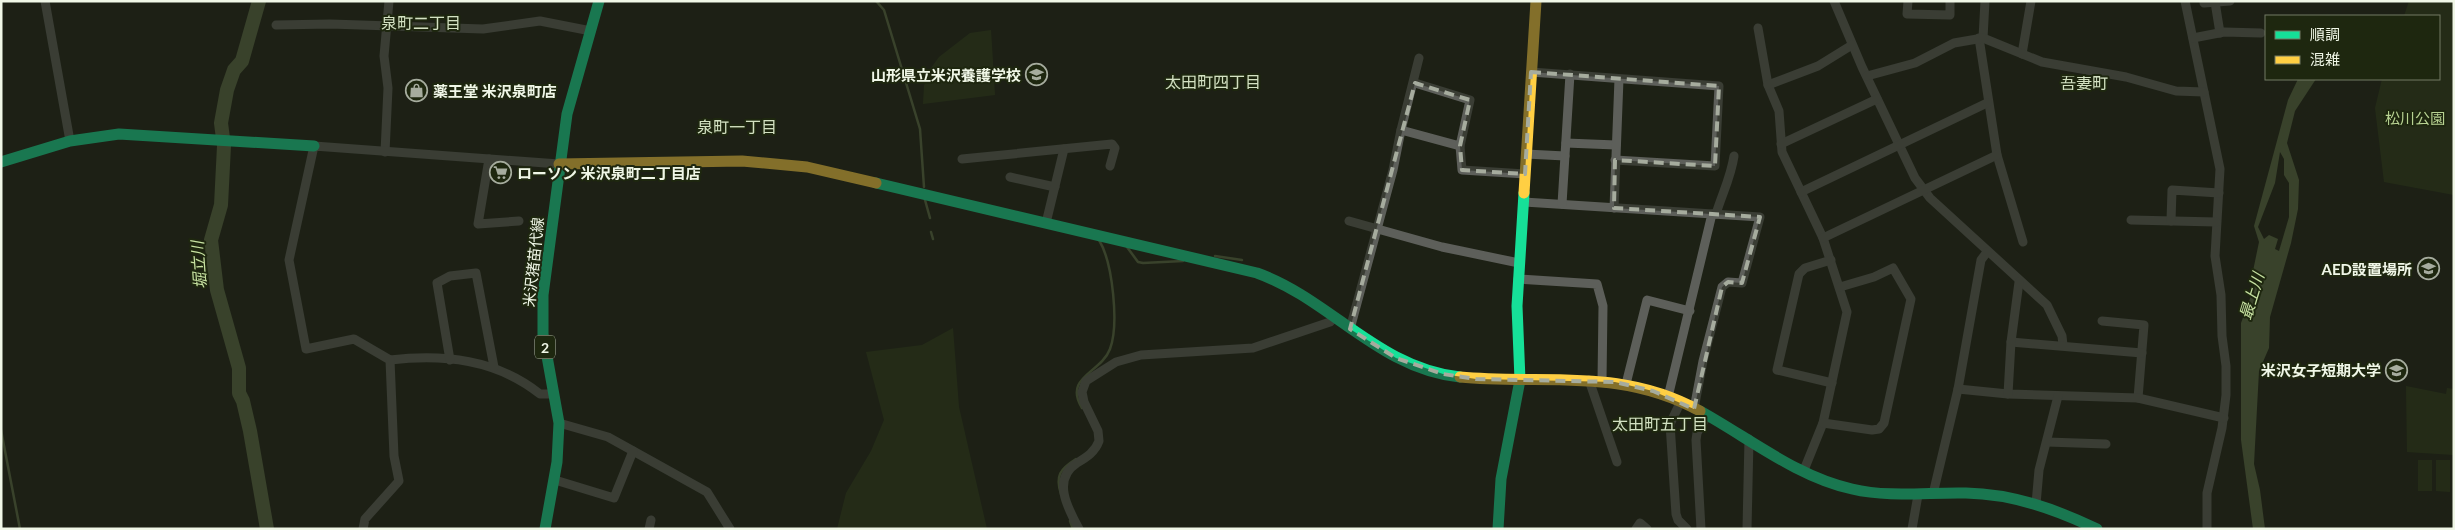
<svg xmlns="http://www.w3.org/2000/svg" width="2455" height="530" viewBox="0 0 2455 530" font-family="Lato,'Noto Sans JP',sans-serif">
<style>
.green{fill:#2d391a}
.water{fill:#5b6a45;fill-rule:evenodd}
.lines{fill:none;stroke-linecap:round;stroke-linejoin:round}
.stream{stroke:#5b6a45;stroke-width:2.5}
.river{stroke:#5b6a45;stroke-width:14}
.street{stroke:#5d5f5a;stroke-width:9}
.fast{stroke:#16e098;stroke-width:11}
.slow{stroke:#ffcf43;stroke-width:11}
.marked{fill:none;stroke:#a6ac9e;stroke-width:4;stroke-dasharray:10 6;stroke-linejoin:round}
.labels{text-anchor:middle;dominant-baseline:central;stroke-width:4;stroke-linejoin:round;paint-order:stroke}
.shield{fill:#1e270f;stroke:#b1b9a6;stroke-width:1}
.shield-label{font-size:14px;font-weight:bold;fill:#f0f7e7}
.poi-label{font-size:15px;font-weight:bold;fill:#f0f7e7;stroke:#1e270f;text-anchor:end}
.park-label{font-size:15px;fill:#b8d292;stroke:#1e270f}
.street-label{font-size:15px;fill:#f0f7e7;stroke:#1e270f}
.neighbourhood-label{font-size:16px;fill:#d3e1c2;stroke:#1e270f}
.water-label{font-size:16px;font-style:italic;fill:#c8e3a2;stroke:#1e270f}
</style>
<rect width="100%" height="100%" fill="#1d2115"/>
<!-- green -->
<g class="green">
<polygon points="2409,1 2454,1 2454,195 2384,182 2375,108 2382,79 2439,79 2439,16 2404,16"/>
<polygon points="991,30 995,95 923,104 924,86 928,72 939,57 970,33"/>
<polygon points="953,328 959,407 987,529 837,529 846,493 871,451 884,420 866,352 922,345"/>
<polygon points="2406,386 2446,394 2447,388 2454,389 2454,455 2407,452"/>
<rect x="2418" y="460" width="14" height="31"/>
<polygon points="2436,460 2450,460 2450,492 2436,491"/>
</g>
<!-- water -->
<path class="water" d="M2298 79H2316L2295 111 2287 143 2299 180 2298 209 2291 243 2270 317 2269 348 2259 371 2254 464 2260 490 2265 529H2253L2241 440V323L2255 285 2253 271 2259 242 2254 226 2288 100ZM2280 152 2284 159V175L2289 183V217L2279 251 2275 249 2278 239 2269 235 2264 239 2258 227 2275 183Z"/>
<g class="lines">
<!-- stream -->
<g class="stream">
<polyline points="876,1 884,10 920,129 924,187"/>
<polyline points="925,200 930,218"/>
<polyline points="931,232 933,239"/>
<polyline points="1127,247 1138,262 1143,263 1183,261"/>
<polyline points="1215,256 1242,260"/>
<path d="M1082 408C1063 377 1101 373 1110 349 1119 325 1113 263 1099 240"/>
<polyline points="1,430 20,529"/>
<path d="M1061 494C1055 476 1060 469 1076 459"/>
<polyline points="1070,521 1073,529"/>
</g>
<!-- river -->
<polyline class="river" points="259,1 242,61 234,70 227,90 221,123 224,146 221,205 211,240 217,290 239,368 239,393 243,401 250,431 267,529"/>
<!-- street -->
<g class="street">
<polyline points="45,1 70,141"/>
<polyline points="1834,1 1862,67 1915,178 1930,198 2047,305 2062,336 2063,345"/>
<polyline points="1908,1 1907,14 1950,15 1950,1"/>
<polyline points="2185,1 2220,169 2215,256 2221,295 2222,336 2226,366 2226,395 2222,428 2207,493 2207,529"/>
<polyline points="2204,1 2204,3 2230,1"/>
<polyline points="2215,2 2220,33"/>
<polyline points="276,25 330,24 483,29 540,21 591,31"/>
<polyline points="1758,28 1768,85 1779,111 1782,152 1823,238 1847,312 1823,423 1804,470"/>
<polyline points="1979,38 1997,155 2023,242"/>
<polyline points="1983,38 1985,1"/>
<polyline points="2193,38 2224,32 2261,33"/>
<polyline points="2022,54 2031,1"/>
<polyline points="1531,72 1719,86 1715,166 1615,160"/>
<polyline points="1867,76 1915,63 1954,43 1983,38 2042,62 2126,77 2176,91 2204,92"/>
<polyline points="1768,85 1818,66 1852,45"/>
<polyline points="1401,130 1460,146 1470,100 1415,83"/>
<polyline points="1566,143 1616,145"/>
<polyline points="1781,144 1877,99"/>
<polyline points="1460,146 1462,170 1525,174"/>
<polyline points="385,152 388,88 384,56 389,1"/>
<polyline points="1526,154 1565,156"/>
<polyline points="489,159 478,224 519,221"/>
<polyline points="962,159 1112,144 1115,148 1110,166"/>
<polyline points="1010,177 1055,187"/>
<polyline points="1801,192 1987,103"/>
<polyline points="1523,202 1760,217 1742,283 1728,282 1722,287 1703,361 1694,409"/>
<polyline points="1562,204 1570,74"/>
<polyline points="1614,208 1619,79"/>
<path d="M1716 214C1722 194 1731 177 1734 156"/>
<polyline points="2131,220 2216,222"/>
<polyline points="1349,221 1442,247 1519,263"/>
<polyline points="2171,221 2172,190 2219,193"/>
<polyline points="1046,223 1064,149"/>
<polyline points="1823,238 1997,155"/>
<polyline points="1831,260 1805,268 1799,274 1777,370 1832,383"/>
<polyline points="1518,279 1597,284 1603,306 1602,381"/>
<polyline points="2102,321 2144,325 2138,398"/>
<polyline points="1350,329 1393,170 1401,130 1419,58"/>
<polyline points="2011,342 2142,353"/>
<path d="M390 360C444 354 496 359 540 394H553"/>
<polyline points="450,360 437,283 450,276 476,273 494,367"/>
<polyline points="1589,380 1617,462"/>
<polyline points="1626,384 1647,300 1690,311"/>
<polyline points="1958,389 2008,394 2138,398 2224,418"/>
<polyline points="2008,394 2011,342 2019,282"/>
<polyline points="1668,397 1712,214"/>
<polyline points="1680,403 1670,424 1676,514 1678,520 1687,529"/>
<polyline points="559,423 608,437 707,492 730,529"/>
<polyline points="1823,423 1872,430 1879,429 1884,423 1911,299 1893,268 1874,277 1840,287"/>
<polyline points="2047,442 2106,444"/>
<polyline points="555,480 614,498 633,451"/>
<polyline points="1933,494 1958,389 1981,260 1987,252"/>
<polyline points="2036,504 2039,470 2058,396"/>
<polyline points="363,529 365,519 399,481 394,456 390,360 354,339 306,349 289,260 314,146 559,164"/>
<polyline points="649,529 651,520"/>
<path d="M1079 529C1067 507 1052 479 1077 463 1087 457 1095 452 1099 441L1098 431 1084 402 1082 392 1086 381 1116 362 1141 355 1253 348 1330 322 1335 317"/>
<polyline points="1636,529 1640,523 1647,529"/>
<polyline points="1701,529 1696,440 1697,433 1707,416"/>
<polyline points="1747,529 1749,439"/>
<polyline points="1912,529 1918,495"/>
</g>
<!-- fast -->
<g class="fast">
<polyline points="1,162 70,141 119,134 314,146"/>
<path d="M876 183 1257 273C1330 299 1379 369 1460 377"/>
<path d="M1700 411C1749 438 1797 477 1852 489 1890 498 1928 492 1966 493 2013 494 2055 509 2097 529"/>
<polyline points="545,529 557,462 559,423 543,334 543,295 567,114 599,1"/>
<polyline points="1498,529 1501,479 1520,380 1517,306 1524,193"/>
</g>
<!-- slow -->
<g class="slow">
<polyline points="559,164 742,161 807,167 876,183"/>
<polyline points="1524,193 1536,1"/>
<path d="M1460 377C1546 385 1620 367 1700 411"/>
</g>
</g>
<!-- marked area -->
<path d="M0 0H2455V530H0ZM1531 72 1719 86 1715 166 1615 160 1614 208 1760 217 1742 283 1728 282 1722 287 1694 409 1653 391 1615 382 1476 379 1443 374 1396 358 1350 329 1415 83 1470 100 1460 146 1462 170 1525 174Z" fill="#1d2115" fill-opacity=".55" fill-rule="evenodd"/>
<path class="marked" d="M1531 72 1719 86 1715 166 1615 160 1614 208 1760 217 1742 283 1728 282 1722 287 1694 409 1653 391 1615 382 1476 379 1443 374 1396 358 1350 329 1415 83 1470 100 1460 146 1462 170 1525 174Z"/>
<!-- icons -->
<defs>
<symbol id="school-ring" viewBox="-11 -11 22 22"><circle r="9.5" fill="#1e270f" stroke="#a6ac9e" stroke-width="1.5"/><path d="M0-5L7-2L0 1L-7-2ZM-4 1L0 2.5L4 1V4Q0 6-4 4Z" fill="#a6ac9e"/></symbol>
<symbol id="shop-ring" viewBox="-11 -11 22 22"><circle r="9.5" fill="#1e270f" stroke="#a6ac9e" stroke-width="1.5"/><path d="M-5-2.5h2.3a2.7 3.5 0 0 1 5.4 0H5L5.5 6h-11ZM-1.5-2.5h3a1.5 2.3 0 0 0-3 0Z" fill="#a6ac9e"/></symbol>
<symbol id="supermarket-ring" viewBox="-11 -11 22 22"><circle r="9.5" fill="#1e270f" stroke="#a6ac9e" stroke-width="1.5"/><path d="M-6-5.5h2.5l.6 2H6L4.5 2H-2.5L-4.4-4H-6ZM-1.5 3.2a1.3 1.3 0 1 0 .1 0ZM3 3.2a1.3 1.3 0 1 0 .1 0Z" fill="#a6ac9e"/></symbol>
<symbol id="university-ring" viewBox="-11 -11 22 22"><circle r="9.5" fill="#1e270f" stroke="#a6ac9e" stroke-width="1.5"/><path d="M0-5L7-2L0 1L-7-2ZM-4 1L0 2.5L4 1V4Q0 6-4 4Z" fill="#a6ac9e"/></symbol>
</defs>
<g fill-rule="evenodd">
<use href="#school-ring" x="1024" y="62" width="25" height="25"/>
<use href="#shop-ring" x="404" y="78" width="25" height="25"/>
<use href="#supermarket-ring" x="488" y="160" width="25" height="25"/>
<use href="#school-ring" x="2416" y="256" width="25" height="25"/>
<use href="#university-ring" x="2384" y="358" width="25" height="25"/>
</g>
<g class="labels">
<!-- shield labels -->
<rect class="shield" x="535" y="335.5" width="20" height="23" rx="4"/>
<g class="shield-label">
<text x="545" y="347">2</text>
</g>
<!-- poi labels -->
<g class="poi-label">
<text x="1021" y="75">山形県立米沢養護学校</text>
<text x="433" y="91" text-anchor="start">薬王堂 米沢泉町店</text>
<text x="517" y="173" text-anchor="start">ローソン 米沢泉町二丁目店</text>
<text x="2412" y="269">AED設置場所</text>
<text x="2381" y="370">米沢女子短期大学</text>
</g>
<!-- park labels -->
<g class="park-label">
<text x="2415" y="118">松川公園</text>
</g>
<!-- street labels -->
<g class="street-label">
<text transform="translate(533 262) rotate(-84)">米沢猪苗代線</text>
</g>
<!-- neighbourhood labels -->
<g class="neighbourhood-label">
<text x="421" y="22">泉町二丁目</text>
<text x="1213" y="81">太田町四丁目</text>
<text x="2084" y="82">吾妻町</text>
<text x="737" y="126">泉町一丁目</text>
<text x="1660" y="423">太田町五丁目</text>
</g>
<!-- water labels -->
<g class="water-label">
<text transform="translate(198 265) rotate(-94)">堀立川</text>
<text transform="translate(2251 296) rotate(-73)">最上川</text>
</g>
</g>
<!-- border -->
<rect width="2455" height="530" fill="none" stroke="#f0f7e7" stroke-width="5"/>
<!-- legend -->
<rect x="2265" y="15" width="175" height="65" fill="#1e270f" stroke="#727a65"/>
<rect x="2275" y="31" width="25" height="8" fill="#16e098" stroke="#727a65"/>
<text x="2310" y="40" font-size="15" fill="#f0f7e7">順調</text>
<rect x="2275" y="56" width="25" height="8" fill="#ffcf43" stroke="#727a65"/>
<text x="2310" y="65" font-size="15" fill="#f0f7e7">混雑</text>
</svg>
